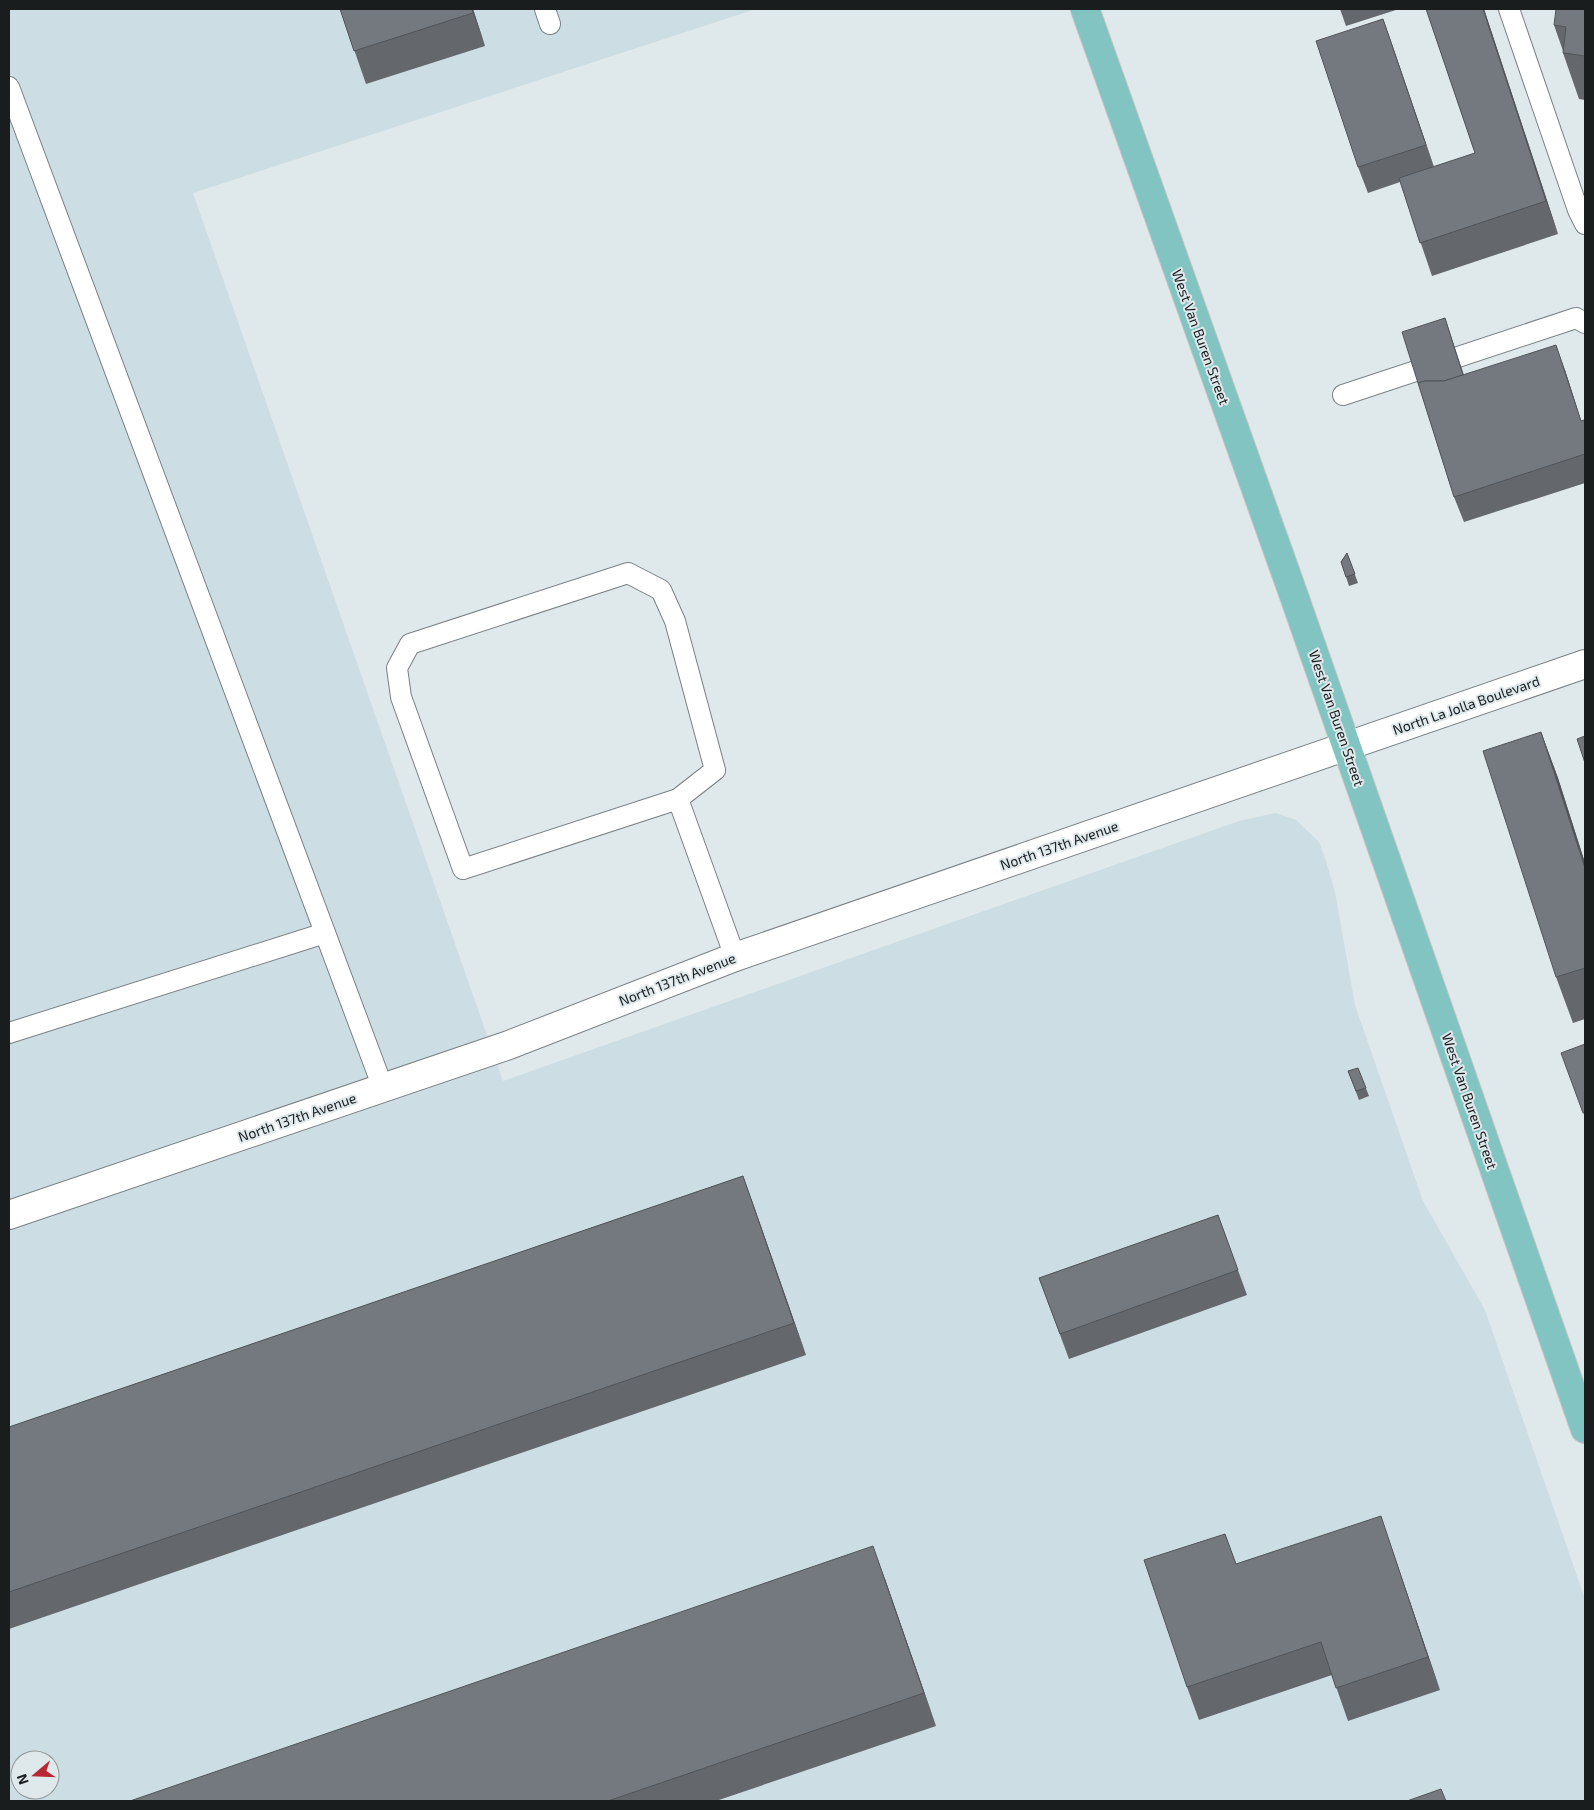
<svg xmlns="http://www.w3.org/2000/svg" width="1594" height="1810" viewBox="0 0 1594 1810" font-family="'Exo 2',sans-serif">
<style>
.built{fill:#ccdee4;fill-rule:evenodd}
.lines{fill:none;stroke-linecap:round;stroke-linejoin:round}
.service-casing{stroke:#798184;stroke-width:22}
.tertiary-casing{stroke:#798184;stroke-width:30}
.primary-casing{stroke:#c3c4c4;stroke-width:30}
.service{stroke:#fff;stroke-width:20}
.tertiary{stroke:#fff;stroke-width:28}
.primary{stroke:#81c4c1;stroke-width:28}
.wall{fill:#64686d}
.shaded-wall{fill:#515559}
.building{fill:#74797f;stroke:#515559}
.labels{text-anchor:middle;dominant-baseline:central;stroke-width:4;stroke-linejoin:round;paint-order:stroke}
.street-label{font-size:14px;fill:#191d1e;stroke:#dfe8eb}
</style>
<rect width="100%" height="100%" fill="#dfe8eb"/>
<!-- built -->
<path class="built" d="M9 9H756L193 193 503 1081 1239 821 1276 813 1296 820 1319 842 1326 861 1335 892 1355 1005 1423 1201 1485 1310 1585 1599V1801H9ZM20 1760H50V1790H20Z"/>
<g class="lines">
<defs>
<g id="service">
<polyline points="545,9 550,24"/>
<polyline points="1509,9 1578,210 1585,224"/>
<polyline points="9,87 383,1088"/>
<polyline points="1343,395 1576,318 1585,323"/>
<polyline points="678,799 463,869 401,697 397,668 410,644 628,573 661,590 675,621 715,770 678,799 735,957"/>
<polyline points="9,1033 325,933"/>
</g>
<polyline id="tertiary" points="9,1215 509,1045 735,957 1585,664"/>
<polyline id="primary" points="1085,9 1294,596 1585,1429"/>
</defs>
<!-- service casing -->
<use href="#service" class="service-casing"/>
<!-- tertiary casing -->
<use href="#tertiary" class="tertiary-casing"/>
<!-- primary casing -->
<use href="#primary" class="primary-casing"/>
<!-- service -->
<use href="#service" class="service"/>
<!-- tertiary -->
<use href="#tertiary" class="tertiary"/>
<!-- primary -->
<use href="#primary" class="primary"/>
</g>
<!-- wall -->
<g class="wall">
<polygon points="340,9 473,9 485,46 366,84"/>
<polygon points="1340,9 1399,9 1346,26"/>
<polygon points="1426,9 1484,9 1558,234 1432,276 1400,182 1368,193 1358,167 1383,19 1434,167 1475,153"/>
<polygon points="1585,9 1585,100 1579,99 1563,53 1563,51 1554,25"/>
<polygon points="1445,318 1464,375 1565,370 1581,421 1585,419 1585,483 1464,522 1454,497 1418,383"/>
<polygon points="1347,553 1358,583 1349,586 1341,562"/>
<polygon points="1541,732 1558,778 1585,863 1585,1019 1573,1023 1556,977"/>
<polygon points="1358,1068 1369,1096 1359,1100 1348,1071"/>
<polygon points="743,1176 806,1355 9,1629 9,1427"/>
<polygon points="1218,1215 1247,1295 1069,1359 1039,1278"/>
<polygon points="1225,1534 1236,1564 1392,1549 1440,1690 1348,1721 1332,1675 1199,1720 1187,1687"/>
<polygon points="885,1579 936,1726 716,1801 130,1801"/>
</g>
<!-- shaded-wall -->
<g class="shaded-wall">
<polygon points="472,9 473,9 485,46 473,13"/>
<polygon points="1483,9 1484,9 1558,234 1546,201"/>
<polygon points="1383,19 1392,44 1435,170 1426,145"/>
<polygon points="1556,345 1565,370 1585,433 1581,421"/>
<polygon points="1541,732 1558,778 1585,863 1585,868"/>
<polygon points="743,1176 755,1209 806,1355 794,1323"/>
<polygon points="1381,1516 1392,1549 1440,1690 1428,1657"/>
<polygon points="873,1546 885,1579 936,1726 924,1693"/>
</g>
<!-- building -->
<g class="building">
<polygon points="340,9 472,9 473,13 354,51"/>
<polygon points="1426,9 1483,9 1546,201 1420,243 1399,178 1475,153"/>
<polygon points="1556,9 1585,9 1585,56 1563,53 1566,27 1554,25"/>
<polygon points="1383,19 1426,145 1358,167 1316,41"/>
<polygon points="1445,318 1463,375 1444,381 1425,381 1418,383 1402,332"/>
<polygon points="1556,345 1581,421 1585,420 1585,454 1454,497 1418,383 1425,381 1444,381"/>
<polygon points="1347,553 1355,574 1346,577 1341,562"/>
<polygon points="1541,732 1585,868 1585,968 1556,977 1483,751"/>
<polygon points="1585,736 1585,763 1577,739"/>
<polygon points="1585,1044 1585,1113 1583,1113 1561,1053"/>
<polygon points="1358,1068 1366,1088 1356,1091 1348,1071"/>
<polygon points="743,1176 794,1323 9,1592 9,1427"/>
<polygon points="1218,1215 1238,1270 1060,1334 1039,1278"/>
<polygon points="1381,1516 1428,1657 1336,1688 1321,1642 1187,1687 1144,1560 1225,1534 1236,1564"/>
<polygon points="873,1546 924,1693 608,1801 130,1801"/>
<polygon points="1441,1789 1446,1801 1407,1801"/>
</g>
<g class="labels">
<!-- street labels -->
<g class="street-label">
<text transform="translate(1201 337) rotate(70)">West Van Buren Street</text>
<text transform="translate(1466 705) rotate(-19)">North La Jolla Boulevard</text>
<text transform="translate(1337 718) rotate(71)">West Van Buren Street</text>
<text transform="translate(1059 845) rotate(-19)">North 137th Avenue</text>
<text transform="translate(677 979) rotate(-21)">North 137th Avenue</text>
<text transform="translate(1470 1101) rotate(71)">West Van Buren Street</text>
<text transform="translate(297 1117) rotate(-19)">North 137th Avenue</text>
</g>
</g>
<!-- border -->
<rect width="1594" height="1810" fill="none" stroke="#191d1e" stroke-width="20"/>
<!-- north arrow -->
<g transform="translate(35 1775) rotate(251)"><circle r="24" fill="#dfe8eb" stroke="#909799"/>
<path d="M0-4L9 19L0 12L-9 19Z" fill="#b82733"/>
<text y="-8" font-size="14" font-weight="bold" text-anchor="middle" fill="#191d1e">N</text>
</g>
</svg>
